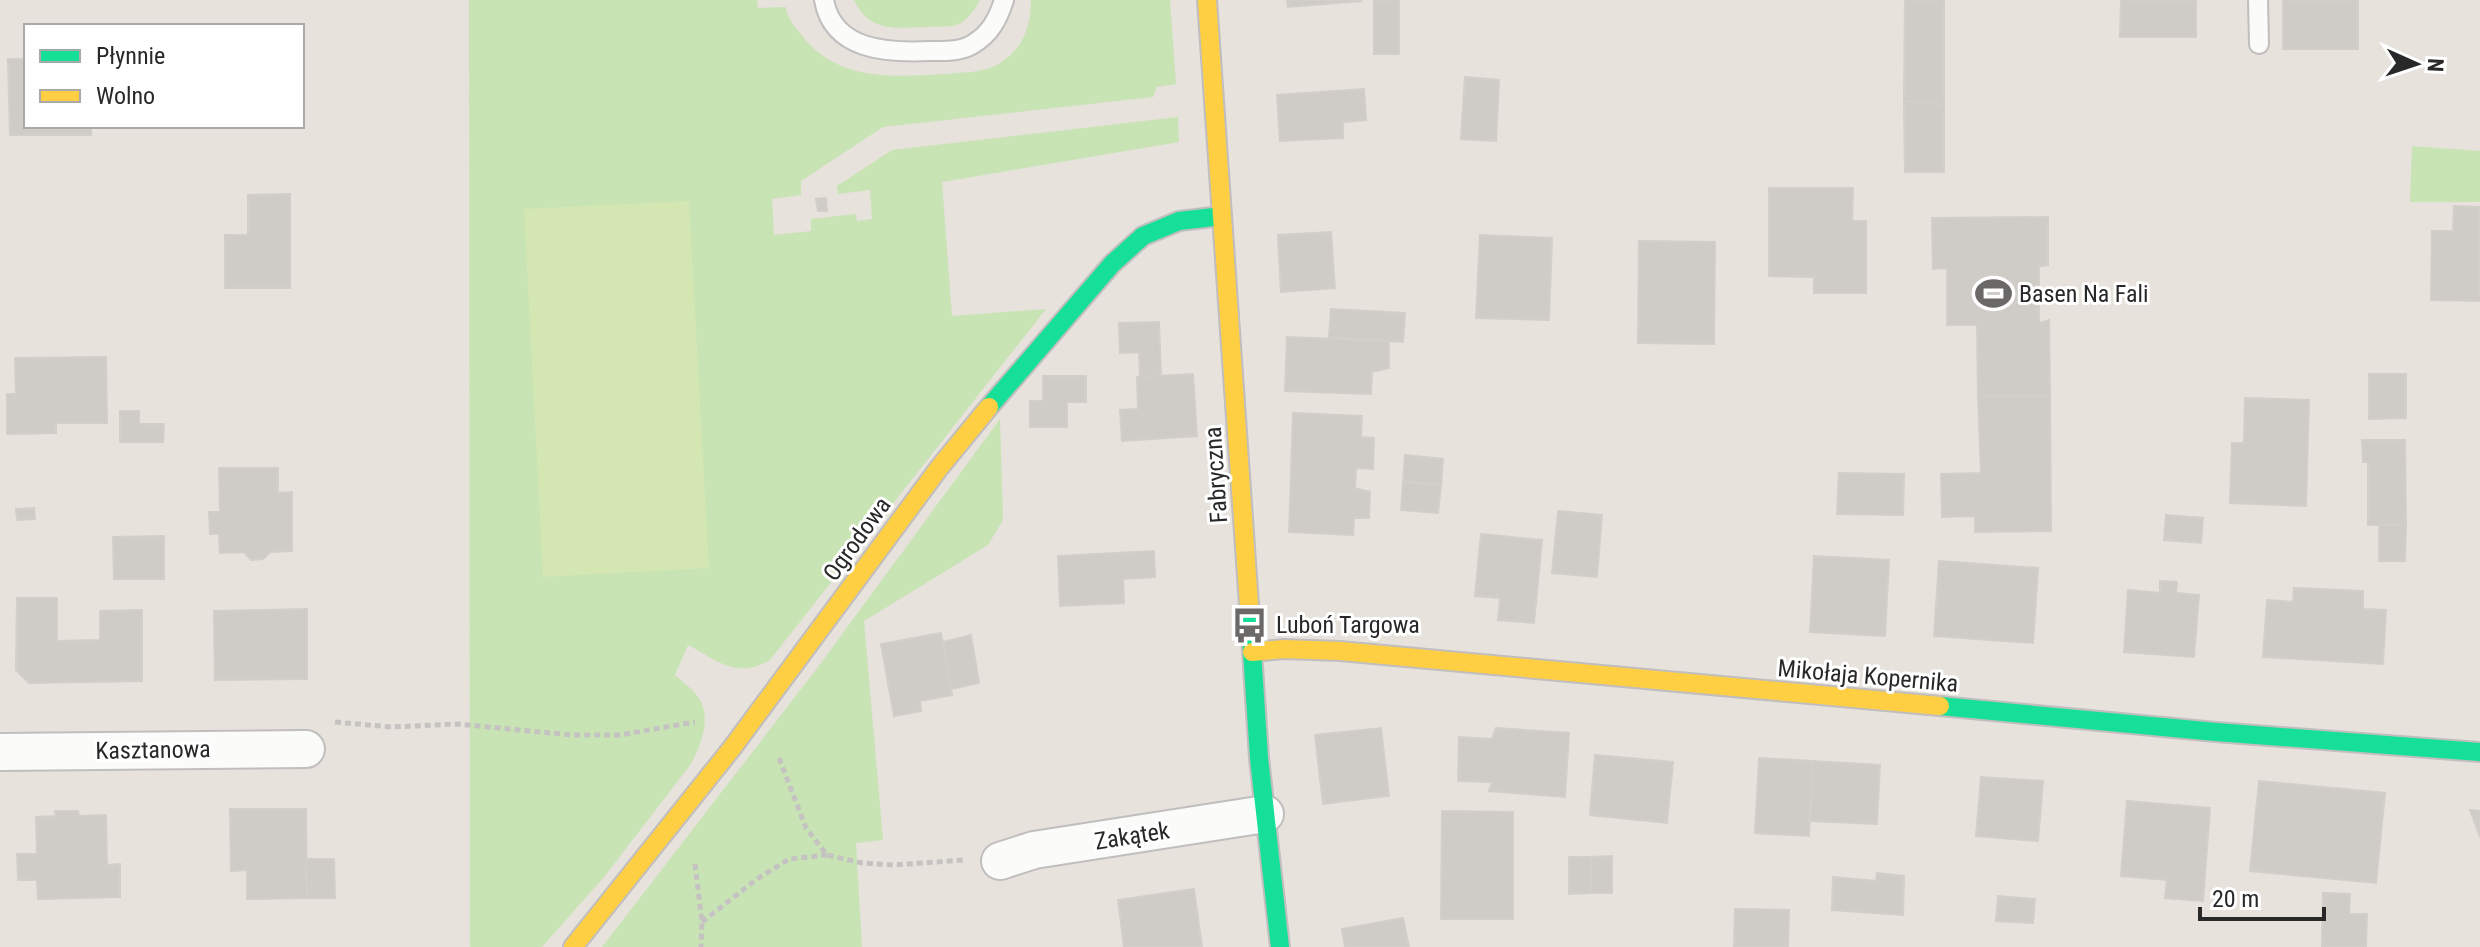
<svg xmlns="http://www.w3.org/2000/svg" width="2480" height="947" viewBox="0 0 2480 947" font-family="'Roboto Condensed',sans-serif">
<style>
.green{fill:#c8e3b4}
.pitch{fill:#d4e7b2}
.building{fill:#cfccc8;stroke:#d2cec9;stroke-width:2}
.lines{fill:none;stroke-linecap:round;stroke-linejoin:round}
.lane-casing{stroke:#c0bebe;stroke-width:22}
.street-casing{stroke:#c0bebe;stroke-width:40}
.fast-casing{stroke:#c0bebe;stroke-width:22}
.slow-casing{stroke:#c0bebe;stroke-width:22}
.path{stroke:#c4c3c2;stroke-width:5;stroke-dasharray:6 4;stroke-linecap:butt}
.lane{stroke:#fbfbfa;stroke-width:18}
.street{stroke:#fbfbfa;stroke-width:36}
.fast{stroke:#16e098;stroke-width:18}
.slow{stroke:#ffcf43;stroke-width:18}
.labels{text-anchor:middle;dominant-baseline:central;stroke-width:6;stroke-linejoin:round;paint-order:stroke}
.poi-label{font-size:24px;fill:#282828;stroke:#fff;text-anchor:start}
.street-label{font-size:24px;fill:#282828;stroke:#fff}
</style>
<rect width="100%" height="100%" fill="#e7e2dc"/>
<!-- green -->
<g class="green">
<path d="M469 0H757L758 8 786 7C787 17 793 25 800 33 835 82 893 77 946 74 964 72 985 73 1000 63 1023 49 1031 26 1031 0H1170L1176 84 1157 87 1153 97 883 127 801 181V195L772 199 774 235 811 231V219L856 214 857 221 872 219 870 190 838 194 837 186 892 150 1178 117 1179 142 942 182 952 316 1046 309 770 660C737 680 717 660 688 645L675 675C681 681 689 686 694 692 714 713 702 743 691 764L604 877 542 947H470Z"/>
<path d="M854 0H980C975 9 969 19 959 24 950 28 936 26 927 27 895 28 870 33 854 0Z"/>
<polygon points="2412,146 2480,151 2480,202 2410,202"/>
<polygon points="1000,419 1003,520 988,545 864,621 883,840 856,843 862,947 602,947 818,667"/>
</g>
<!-- pitch -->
<polygon class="pitch" points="689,201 709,568 543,577 524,209"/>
<!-- building -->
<g class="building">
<polygon points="1287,0 1361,0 1361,1 1288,7"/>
<rect x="1374" y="0" width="25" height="54"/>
<polygon points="1905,0 1944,0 1944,105 1904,101"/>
<polygon points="2121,0 2196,0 2196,37 2120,37"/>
<rect x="2283" y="0" width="75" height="49"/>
<polygon points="8,59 26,59 26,126 91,126 91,135 10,135"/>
<polygon points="1465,77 1499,80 1496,141 1461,139"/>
<polygon points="1364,89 1366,120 1343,122 1343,138 1280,141 1277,95"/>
<polygon points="1904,101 1944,105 1944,172 1905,172"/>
<polygon points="1769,188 1853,188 1852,221 1866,221 1866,293 1814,293 1814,277 1769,276"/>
<polygon points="290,194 290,288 225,288 225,235 248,235 248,195"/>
<polygon points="826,198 827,211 818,211 816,199"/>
<polygon points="2454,206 2480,207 2480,301 2431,300 2432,231 2453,231"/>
<polygon points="2048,217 2048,265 2039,266 2039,323 2049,320 2050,396 1978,397 1977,325 1947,325 1947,268 1933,269 1932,218"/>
<polygon points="1331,232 1335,288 1281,292 1278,235"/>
<polygon points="1480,235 1552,238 1549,320 1476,318"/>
<polygon points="1639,241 1715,242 1714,344 1638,343"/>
<polygon points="1331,309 1405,313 1403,342 1329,337"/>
<polygon points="1159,322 1161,376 1140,377 1139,352 1120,353 1119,323"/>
<polygon points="1287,337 1389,341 1389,368 1372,372 1371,394 1285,391"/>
<polygon points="106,357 107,423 56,423 56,433 7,434 7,394 16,394 15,358"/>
<polygon points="1193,374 1197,436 1122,441 1120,410 1138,409 1137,377"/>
<polygon points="2369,374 2406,374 2406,418 2369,419"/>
<polygon points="1043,376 1086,376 1086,402 1067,402 1067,427 1030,427 1030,401 1043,401"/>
<polygon points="2050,396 2051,531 1975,532 1975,516 1942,517 1941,474 1981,473 1978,397"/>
<polygon points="2245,398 2309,400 2306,506 2230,503 2232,443 2244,443"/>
<polygon points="120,411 139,411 139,424 164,424 163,442 120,442"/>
<polygon points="1293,413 1362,416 1361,437 1374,438 1373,469 1356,468 1355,488 1370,492 1369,518 1354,518 1353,535 1289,532"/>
<polygon points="2362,440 2405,440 2406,525 2368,525 2368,462 2363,462"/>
<polygon points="1405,455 1443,459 1441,485 1403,482"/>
<polygon points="219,468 278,468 278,493 292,492 292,551 270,552 263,559 251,560 244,552 220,553 219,534 210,534 209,512 220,512"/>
<polygon points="1839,473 1904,474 1903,515 1837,514"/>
<polygon points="1403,482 1441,485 1438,513 1401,510"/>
<polygon points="34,508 35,519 17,520 16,509"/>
<polygon points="1558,511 1602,515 1597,577 1552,573"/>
<polygon points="2166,515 2203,518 2201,543 2164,540"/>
<polygon points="2379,525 2406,525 2405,561 2379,561"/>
<polygon points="1481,534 1542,540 1534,623 1498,620 1500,598 1475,596"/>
<polygon points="164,536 164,579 114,579 113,537"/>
<polygon points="1154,551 1155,577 1123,579 1124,603 1060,606 1058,556"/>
<polygon points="1814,556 1889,560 1885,636 1810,632"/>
<polygon points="1939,561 2038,568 2033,643 1934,636"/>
<polygon points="2160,581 2177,582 2176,593 2199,595 2194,657 2124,652 2128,590 2160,593"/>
<polygon points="2294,588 2363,591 2363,609 2386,610 2383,664 2263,657 2267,600 2293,602"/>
<polygon points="17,598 57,598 57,641 100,640 100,611 142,610 142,681 29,683 16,670"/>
<polygon points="307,609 307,679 215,680 214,611"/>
<polygon points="941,633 952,695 920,701 921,711 894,716 881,644"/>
<polygon points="971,635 979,683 951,689 943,642"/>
<polygon points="1381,728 1389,796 1323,804 1315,735"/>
<polygon points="1496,728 1569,733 1565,797 1489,791 1492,782 1458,781 1459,737 1492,739"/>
<polygon points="1595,755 1673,762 1667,823 1590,815"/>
<polygon points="1759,758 1813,761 1809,836 1755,833"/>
<polygon points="1813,761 1880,765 1877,824 1810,821"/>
<polygon points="1981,777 2043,781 2038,841 1976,836"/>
<polygon points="2259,781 2385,793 2376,883 2250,871"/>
<polygon points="2127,801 2210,808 2203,901 2165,898 2167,880 2121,876"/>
<polygon points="230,809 306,809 307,898 247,899 247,870 231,871"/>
<polygon points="2470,810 2480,811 2480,837"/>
<polygon points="55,811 78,811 79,816 106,815 107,865 120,864 120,897 38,899 37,880 18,880 17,854 37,854 36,817 56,816"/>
<polygon points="1442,811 1513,812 1513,919 1441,919"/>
<polygon points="1612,856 1612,893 1591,893 1591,857"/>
<polygon points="1569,857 1591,857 1591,893 1569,894"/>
<polygon points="306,859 334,859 335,898 307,898"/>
<polygon points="1877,873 1904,876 1903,915 1832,910 1833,877 1876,881"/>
<polygon points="1194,889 1202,947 1124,947 1118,900"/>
<polygon points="2323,893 2350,894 2349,914 2367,914 2366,947 2322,947"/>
<polygon points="1998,896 2035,899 2033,923 1996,921"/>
<polygon points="1735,909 1789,910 1788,947 1734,947"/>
<polygon points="1403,918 1409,947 1345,947 1342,929"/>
</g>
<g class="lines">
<defs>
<g id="lane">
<path d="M824 0C833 51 888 53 930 51 944 51 961 52 973 44 990 34 998 19 1004 0"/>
<polyline points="2258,0 2259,44"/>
</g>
<g id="street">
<polyline points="0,752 306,749"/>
<polyline points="1000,861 1034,850 1265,814"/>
</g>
<g id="fast">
<polyline points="989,407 1112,264 1143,236 1179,221 1222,216"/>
<polyline points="1249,605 1259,758 1280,947"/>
<polyline points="1940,706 2216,732 2480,752"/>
</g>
<g id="slow">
<polyline points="1207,0 1249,605"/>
<polyline points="1252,652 1284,649 1340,651 1940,706"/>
<polyline points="573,947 732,748 939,468 989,407"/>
</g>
</defs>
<!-- lane casing -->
<use href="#lane" class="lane-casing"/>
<!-- street casing -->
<use href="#street" class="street-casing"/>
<!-- fast casing -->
<use href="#fast" class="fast-casing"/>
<!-- slow casing -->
<use href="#slow" class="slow-casing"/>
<!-- path -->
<g class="path">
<polyline points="335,722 391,727 458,724 572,735 620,735 695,722"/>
<polyline points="779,758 806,828 827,855 862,863 894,865 963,860"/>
<polyline points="695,864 702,922 701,947"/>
<polyline points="702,922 757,879 789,859 827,855"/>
</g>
<!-- lane -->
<use href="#lane" class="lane"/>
<!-- street -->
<use href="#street" class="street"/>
<!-- fast -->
<use href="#fast" class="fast"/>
<!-- slow -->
<use href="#slow" class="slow"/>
</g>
<!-- icons -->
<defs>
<symbol id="stadium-bare" viewBox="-9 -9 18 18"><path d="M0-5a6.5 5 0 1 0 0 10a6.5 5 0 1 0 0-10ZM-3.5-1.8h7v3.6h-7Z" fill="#6b6967" stroke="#fff" stroke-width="2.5" paint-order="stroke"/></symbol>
<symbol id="bus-bare" viewBox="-9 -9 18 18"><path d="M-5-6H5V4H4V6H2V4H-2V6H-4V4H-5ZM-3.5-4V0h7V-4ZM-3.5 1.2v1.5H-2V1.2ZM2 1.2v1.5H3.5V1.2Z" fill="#6b6967" stroke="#fff" stroke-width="2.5" paint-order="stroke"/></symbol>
</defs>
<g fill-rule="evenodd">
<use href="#stadium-bare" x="1968" y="268" width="51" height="51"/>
<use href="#bus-bare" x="1224" y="600" width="51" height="51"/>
</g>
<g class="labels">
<!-- poi labels -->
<g class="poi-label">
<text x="2019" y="294">Basen Na Fali</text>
<text x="1276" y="625">Luboń Targowa</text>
</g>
<!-- street labels -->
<g class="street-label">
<text transform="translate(1216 475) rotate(-94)">Fabryczna</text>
<text transform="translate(857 539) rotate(-54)">Ogrodowa</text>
<text transform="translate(1868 676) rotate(5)">Mikołaja Kopernika</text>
<text transform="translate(153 750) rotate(-1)">Kasztanowa</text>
<text transform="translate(1132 836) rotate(-9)">Zakątek</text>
</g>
</g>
<!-- legend -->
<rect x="24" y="24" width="280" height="104" fill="#ffffff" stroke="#a9a9a9" stroke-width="2"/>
<rect x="40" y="50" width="40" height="12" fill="#16e098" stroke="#a9a9a9" stroke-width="2"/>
<text x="96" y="64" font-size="24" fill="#282828">Płynnie</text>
<rect x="40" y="90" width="40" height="12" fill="#ffcf43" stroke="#a9a9a9" stroke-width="2"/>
<text x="96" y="104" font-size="24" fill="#282828">Wolno</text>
<!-- north arrow -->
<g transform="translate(2416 64) rotate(93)" stroke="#ffffff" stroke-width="6" paint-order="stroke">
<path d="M0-6L14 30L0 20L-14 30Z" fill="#282828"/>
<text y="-12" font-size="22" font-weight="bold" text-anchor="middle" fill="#282828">N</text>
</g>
<!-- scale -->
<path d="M2200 907v12h124v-12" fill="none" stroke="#282828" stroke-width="4"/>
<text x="2212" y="907" font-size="24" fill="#282828" stroke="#ffffff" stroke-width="6" paint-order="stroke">20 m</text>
</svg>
